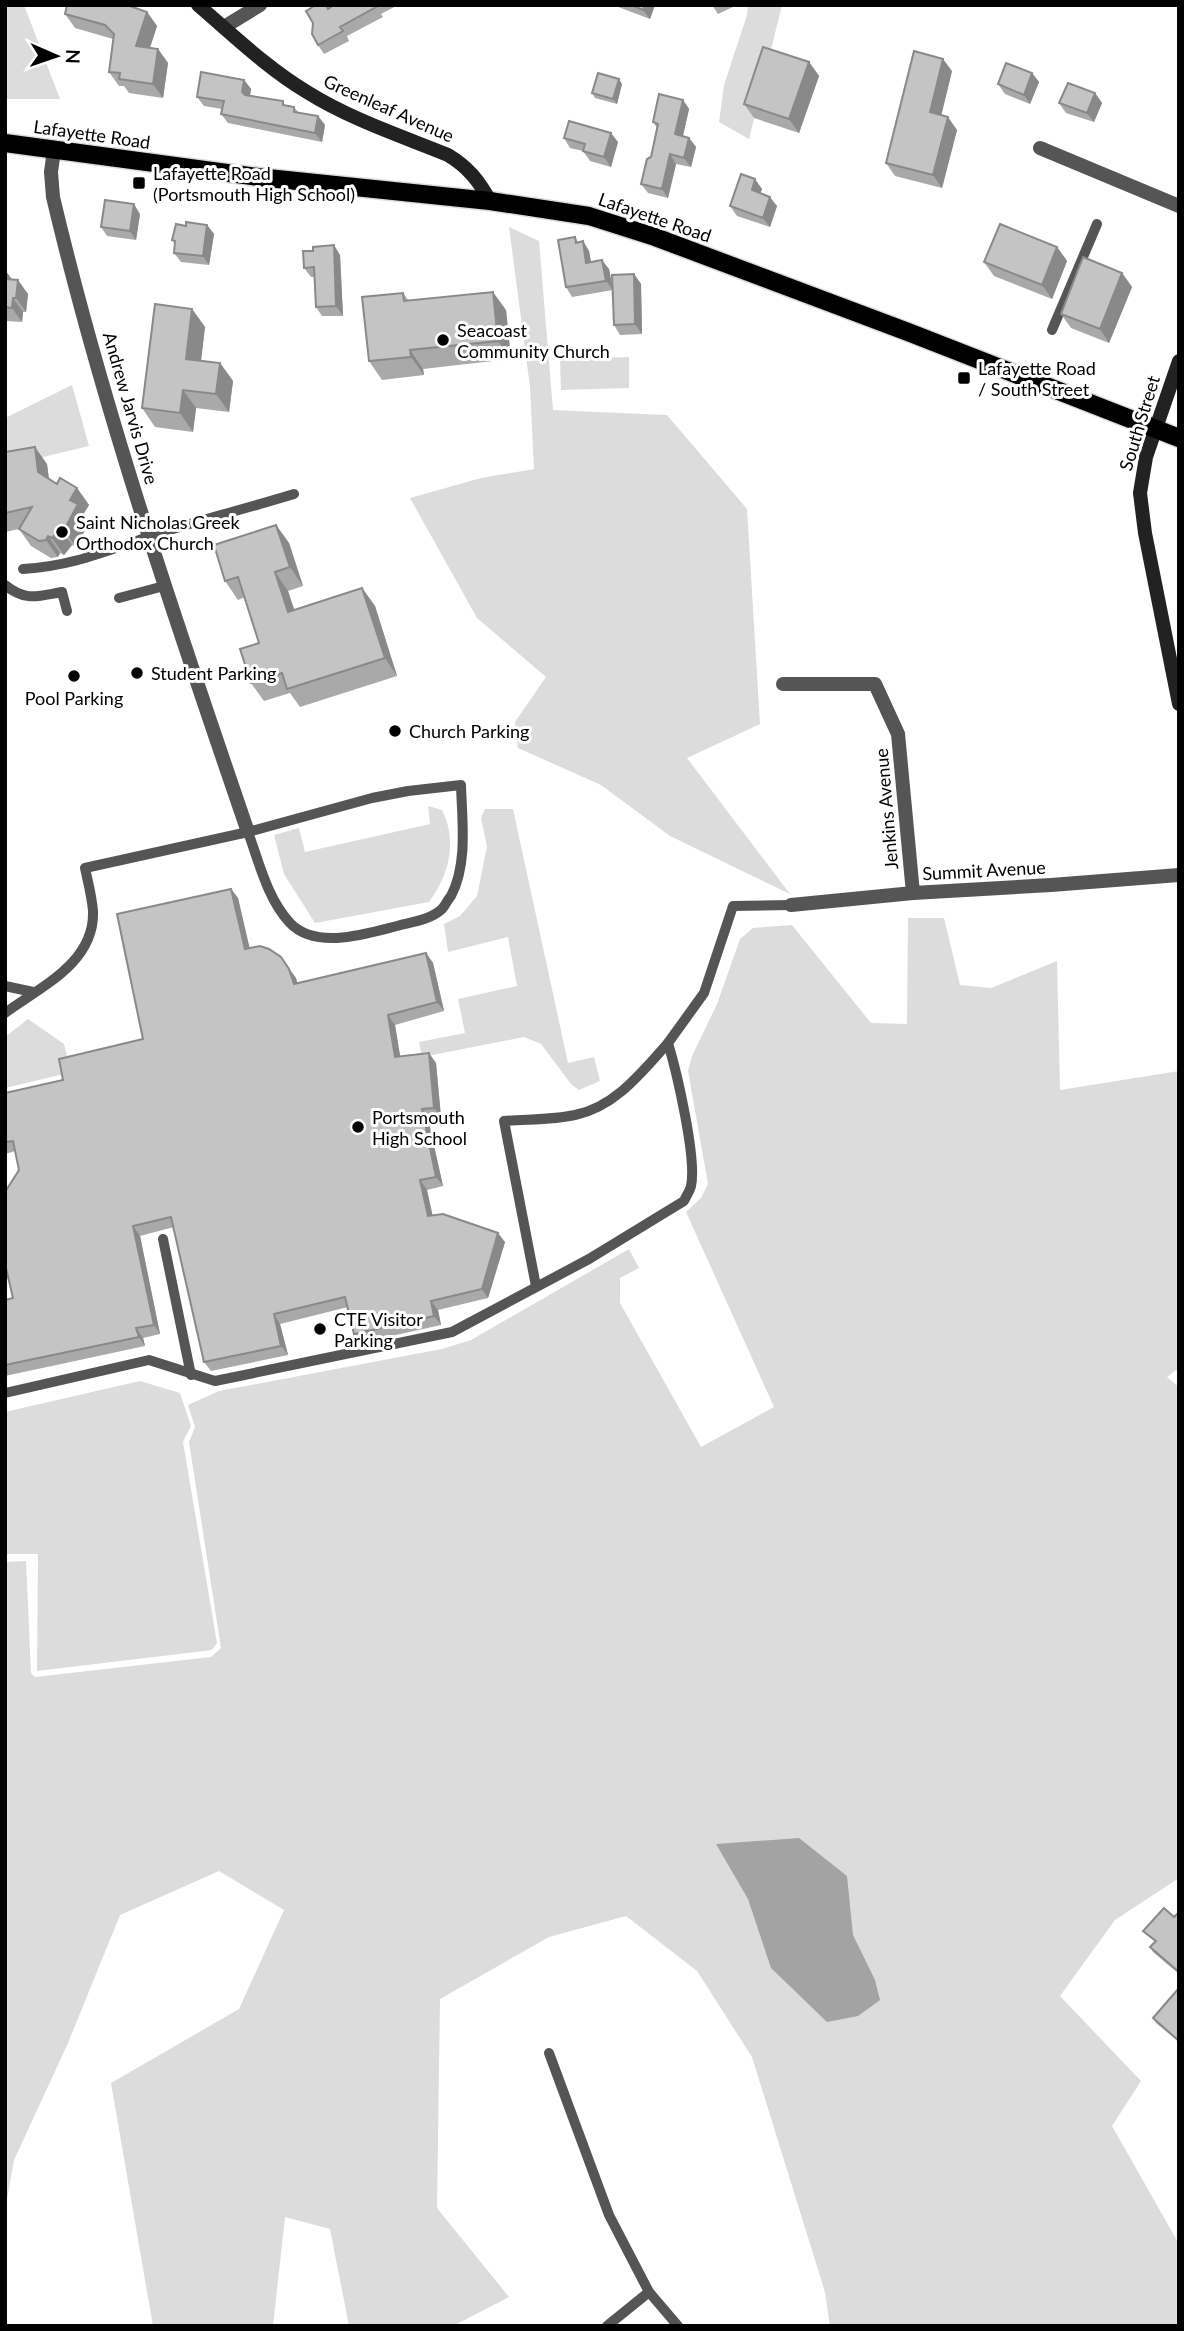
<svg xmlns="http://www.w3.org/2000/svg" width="1184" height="2331" viewBox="0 0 1184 2331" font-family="Lato,sans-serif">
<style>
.green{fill:#dcdcdc}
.water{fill:#a3a3a3}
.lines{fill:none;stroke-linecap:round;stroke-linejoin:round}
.primary-casing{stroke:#dbdbdb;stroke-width:21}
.lane{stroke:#555;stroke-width:10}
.street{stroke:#555;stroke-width:14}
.secondary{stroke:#222;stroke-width:14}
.primary{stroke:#000;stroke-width:18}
.wall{fill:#a9a9a9}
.shaded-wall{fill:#898989}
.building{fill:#c4c4c4;stroke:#898989;stroke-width:2}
.poi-dot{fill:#000;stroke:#fff;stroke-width:2.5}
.labels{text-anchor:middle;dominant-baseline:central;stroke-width:6;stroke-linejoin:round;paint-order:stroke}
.street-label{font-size:18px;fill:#000;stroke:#fff}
.poi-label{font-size:18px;fill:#000;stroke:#fff;text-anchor:start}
</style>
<rect width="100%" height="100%" fill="#fff"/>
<!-- green -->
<g class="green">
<polygon points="5,5 24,5 60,99 5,99"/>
<polygon points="748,5 782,5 749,139 719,122 724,85 747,15"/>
<polygon points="509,227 539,241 553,410 667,415 747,509 760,724 687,758 790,894 670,836 601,785 518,748 515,722 546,677 477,618 410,498 481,478 534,469 530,387"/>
<polygon points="629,357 629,388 561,390 560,359"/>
<polygon points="72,385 89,446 5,466 5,418"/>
<path d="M428 806 442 810C458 842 449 875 429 902L315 923 284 874 274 835 299 828 305 852 430 824Z"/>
<polygon points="485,809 513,809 568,1063 594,1057 600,1081 579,1090 571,1084 541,1044 524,1037 422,1057 419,1042 465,1033 458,999 517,986 508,937 448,952 444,924 460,916 477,896 487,846 481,818"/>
<polygon points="908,918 944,918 960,985 991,988 1057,961 1060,1090 1179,1071 1179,1368 1167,1377 1179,1387 1179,1878 1115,1920 1060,1996 1141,2081 1112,2126 1179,2244 1179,2326 830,2326 825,2292 752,2057 697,1971 626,1916 549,1937 440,1999 437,2208 509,2297 453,2326 349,2326 330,2229 285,2217 273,2326 153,2326 111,2083 239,2009 284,1910 219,1871 120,1915 68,2043 14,2160 5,2210 5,1562 26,1561 31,1673 35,1677 211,1657 221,1648 189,1442 195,1427 188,1405 219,1391 442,1349 471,1340 629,1249 639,1268 620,1278 620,1303 701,1447 774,1407 686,1212 701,1198 708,1184 688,1071 692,1056 717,1004 740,939 753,928 792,925 871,1023 907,1024"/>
<polygon points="28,1019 64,1044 68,1060 64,1074 5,1088 5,1037"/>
<polygon points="140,1381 180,1393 191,1426 183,1442 217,1643 212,1650 37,1671 38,1554 5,1554 5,1412"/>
</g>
<!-- water -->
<polygon class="water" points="799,1838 847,1876 853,1935 875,1980 880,2000 858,2016 827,2022 771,1968 748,1899 716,1844"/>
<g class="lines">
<defs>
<polyline id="primary" points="5,143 258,177 490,201 589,216 655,237 908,332 1179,438"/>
</defs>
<!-- primary casing -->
<use href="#primary" class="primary-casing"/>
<!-- lane -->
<g class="lane">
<polyline points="1052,330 1097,224"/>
<path d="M23 569C72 566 103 552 148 537 196 521 245 509 294 494"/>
<path d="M5 585C26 602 38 596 62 592L67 611"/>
<polyline points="119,598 164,586"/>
<polyline points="5,986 33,992"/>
<path d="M5 1013C40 987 95 963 93 911 92 897 88 882 85 868L248 832 372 798 408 791 461 785C462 820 468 864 451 896 448 899 445 906 442 909 430 920 412 922 397 926 366 934 316 950 290 923 267 898 259 862 248 832"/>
<polyline points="163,1239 191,1375"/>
<path d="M536 1286 504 1121C527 1119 552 1120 575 1115 615 1107 642 1072 668 1043"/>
<path d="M5 1393 149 1360 215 1381 452 1332 589 1259 684 1201C686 1196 690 1191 691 1186 697 1159 677 1073 668 1043L704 993 733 906 791 905"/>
<polyline points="549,2053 609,2215 649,2292 678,2326"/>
<polyline points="607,2326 649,2292"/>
</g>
<!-- street -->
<g class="street">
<polyline points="224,27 260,5"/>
<polyline points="1040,148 1179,206"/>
<path d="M54 150 51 172 53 197C104 413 176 622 248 832"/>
<polyline points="783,684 875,684 898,734 913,893"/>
<polyline points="791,905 913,893 1051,885 1179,875"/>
</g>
<!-- secondary -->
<g class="secondary">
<path d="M198 5C233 35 267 68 307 92 350 119 401 136 448 155 468 167 479 181 490 201"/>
<polyline points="1179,361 1146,457 1140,493 1145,533 1179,704"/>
</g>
<!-- primary -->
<use href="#primary" class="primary"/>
</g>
<!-- wall -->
<g class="wall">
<polygon points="316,5 327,5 329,8 335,5 398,5 381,14 383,17 347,36 349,41 324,54 318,45"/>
<polygon points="613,5 655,5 650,19"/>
<polygon points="712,5 737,5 718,14"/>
<polygon points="147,12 157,26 150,47 158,49 168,63 163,98 129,93 124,86 119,86 109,72 113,39 75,28 65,14"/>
<polygon points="809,62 819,76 799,133 754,118 744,104"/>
<polygon points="952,71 941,115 957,130 942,188 895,176 886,163"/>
<polygon points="1032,73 1039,82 1030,104 1005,94 998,84"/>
<polygon points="244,80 251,89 250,96 294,107 298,112 318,116 325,125 322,142 228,123 221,114 222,109 204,106 197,97"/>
<polygon points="622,84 617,104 595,98 592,93"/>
<polygon points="1095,93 1102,103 1094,122 1066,113 1059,103"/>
<polygon points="683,100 689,109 683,136 689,138 696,147 691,167 676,164 668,198 648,193 641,184 651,157 657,128 653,122"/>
<polygon points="564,138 618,142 611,167 590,161 583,151 570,148"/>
<polygon points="762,189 760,193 777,206 770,227 737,216 730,206"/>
<polygon points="140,214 136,240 107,236 101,227"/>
<polygon points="207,225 214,234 209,265 181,262 174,253 175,244 172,240 186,226"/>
<polygon points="575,237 578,242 583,241 589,251 591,262 609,269 613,290 572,297 566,287"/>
<polygon points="1057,247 1067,261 1052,299 994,276 984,262"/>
<polygon points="340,255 343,316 322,316 316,307 314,277 311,277 304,268"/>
<polygon points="5,270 11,279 28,294 26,312 23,312 22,322 6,321 5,319"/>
<polygon points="1122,273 1132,287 1109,343 1071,328 1061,314"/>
<polygon points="634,274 641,284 642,334 620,335 614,325"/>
<polygon points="403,293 409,301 506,310 511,359 423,369 424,375 382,380 369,361"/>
<polygon points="192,309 205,327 201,361 220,363 233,381 229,412 196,408 193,432 155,427 142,408"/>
<polygon points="5,452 47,464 49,479 57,484 77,488 89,505 84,513 90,521 76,547 72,545 64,555 60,553 58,557 51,558 31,546 19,529 5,532"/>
<polygon points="276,525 289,543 303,586 288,591 294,610 362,588 375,606 397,676 300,707 290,693 264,701 251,683 259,643 245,597 238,600 225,581"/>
<polygon points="231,889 238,898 249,948 281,957 296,978 297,983 426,953 433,963 444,1011 395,1025 400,1057 436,1063 441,1117 428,1119 443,1186 427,1190 432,1216 505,1242 488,1298 438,1310 441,1325 360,1343 354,1334 348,1307 280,1324 288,1355 211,1371 204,1362 174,1227 140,1236 160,1334 143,1338 145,1346 5,1376 5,1300 13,1298 9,1278 5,1279 5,1192 19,1170 15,1151 5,1154 5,1093 63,1080 143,1039"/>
<polygon points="1179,1912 1179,1974 1153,1952 1150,1947 1155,1942 1147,1935 1143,1931 1174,1917"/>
<polygon points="1179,1988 1179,2042 1156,2023 1153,2018"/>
</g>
<!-- shaded-wall -->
<g class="shaded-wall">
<polygon points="645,5 655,5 650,19 643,10"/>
<polygon points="147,12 157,26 146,60 136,46"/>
<polygon points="158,49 168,63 163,98 153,84"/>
<polygon points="943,59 952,71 939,125 930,112"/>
<polygon points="809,62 819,76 799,133 789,119"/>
<polygon points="1032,73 1039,82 1030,104 1024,95"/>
<polygon points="619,79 622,84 617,104 613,99"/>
<polygon points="244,80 251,89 249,102 242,92"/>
<polygon points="1095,93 1102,103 1094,122 1087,113"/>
<polygon points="683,100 689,109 681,144 675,134"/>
<polygon points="318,116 325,125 322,142 315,133"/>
<polygon points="948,117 957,130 942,188 933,175"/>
<polygon points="611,133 618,142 611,167 604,157"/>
<polygon points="689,138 696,147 691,167 684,158"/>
<polygon points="670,154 676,164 668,198 662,189"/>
<polygon points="755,179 762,189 758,200 752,190"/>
<polygon points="770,197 777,206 770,227 763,218"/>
<polygon points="134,204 140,214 136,240 130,231"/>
<polygon points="207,225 214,234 209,265 203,256"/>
<polygon points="583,241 589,251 593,272 586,263"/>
<polygon points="334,245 340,255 343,316 336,306"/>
<polygon points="1057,247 1067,261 1052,299 1042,285"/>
<polygon points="602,260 609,269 613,290 606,281"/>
<polygon points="5,270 14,282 5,282"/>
<polygon points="1122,273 1132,287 1109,343 1100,329"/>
<polygon points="634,274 641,284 642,334 635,324"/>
<polygon points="18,280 28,294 26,312 16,298"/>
<polygon points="493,292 506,310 511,359 498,341"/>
<polygon points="13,298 23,312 22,322 12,308"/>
<polygon points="192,309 205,327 199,377 186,359"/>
<polygon points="410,350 423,369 424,375 411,357"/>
<polygon points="220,363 233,381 229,412 216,394"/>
<polygon points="183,390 196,408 193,432 180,413"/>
<polygon points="35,447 47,464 50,489 38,472"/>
<polygon points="77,488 89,505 84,513 90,521 76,547 64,530 70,500"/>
<polygon points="276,525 289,543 303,586 290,567"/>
<polygon points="60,528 72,545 64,555 52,538"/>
<polygon points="48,536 60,553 58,557 46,540"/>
<polygon points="275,572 288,591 301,630 288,612"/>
<polygon points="362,588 375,606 397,676 385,658"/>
<polygon points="231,889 238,898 252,958 245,949"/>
<polygon points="426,953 433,963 444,1011 437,1002"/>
<polygon points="289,969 296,978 300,994 294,984"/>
<polygon points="388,1015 395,1025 402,1067 395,1057"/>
<polygon points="429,1053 436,1063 441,1117 434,1108"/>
<polygon points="422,1109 428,1119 443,1186 436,1177"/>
<polygon points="420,1180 427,1190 435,1226 428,1216"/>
<polygon points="133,1226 140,1236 160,1334 154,1325"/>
<polygon points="498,1233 505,1242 488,1298 482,1289"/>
<polygon points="431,1301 438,1310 441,1325 434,1316"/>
<polygon points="274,1314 280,1324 288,1355 281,1346"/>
<polygon points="136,1328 143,1338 145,1346 139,1337"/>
</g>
<!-- building -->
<g class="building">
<polygon points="67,5 127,5 147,12 136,46 158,49 153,84 119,79 120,73 109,72 114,34 105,25 65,14"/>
<polygon points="316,5 326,5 328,9 334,5 375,5 376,7 340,27 343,31 318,45 312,34 313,23 306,11"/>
<polygon points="631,5 645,5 643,10"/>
<polygon points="763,47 809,62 789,119 744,104"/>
<polygon points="914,51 943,59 930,112 948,117 933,175 886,163"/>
<polygon points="1006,63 1032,73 1024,95 998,84"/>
<polygon points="201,72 244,80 242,92 245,95 283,101 283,105 294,107 294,112 318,116 315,133 221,114 224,101 197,97"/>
<polygon points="598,73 619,79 613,99 592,93"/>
<polygon points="1068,83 1095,93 1087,113 1059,103"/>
<polygon points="659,94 683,100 675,134 689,138 684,158 670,154 662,189 641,184 647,159 651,157 658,124 653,122"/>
<polygon points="569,121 611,133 604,157 583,151 585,144 564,138"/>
<polygon points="741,174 755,179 752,190 770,197 763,218 730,206"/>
<polygon points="105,200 134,204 130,231 101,227"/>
<polygon points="186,222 207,225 203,256 174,253 175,241 172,240 176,224 186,226"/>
<polygon points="1000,224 1057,247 1042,285 984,262"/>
<polygon points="575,237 576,243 583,241 586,263 602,260 606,281 566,287 558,240"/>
<polygon points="334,245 336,306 316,307 314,267 304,268 303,251 313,251 313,247"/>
<polygon points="1083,257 1122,273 1100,329 1061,314"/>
<polygon points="634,274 635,324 614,325 612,275"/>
<polygon points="5,279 18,280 16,298 13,298 12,308 5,307"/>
<polygon points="493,292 498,341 410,350 411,357 369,361 362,297 403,293 404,301"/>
<polygon points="155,304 192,309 186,359 220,363 216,394 183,390 180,413 142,408"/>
<polygon points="35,447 38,472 57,484 60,478 77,488 70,500 78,504 64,530 60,528 52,538 48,536 46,540 39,541 19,529 32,507 5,513 5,452"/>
<polygon points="276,525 290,567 275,572 288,612 362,588 385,658 287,689 282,673 251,683 240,649 259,643 238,577 225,581 214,545"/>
<polygon points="231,889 245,949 260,946 269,949 281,957 289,969 294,984 426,953 437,1002 388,1015 395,1057 429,1053 434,1108 422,1109 436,1177 420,1180 428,1216 443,1214 498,1233 482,1289 431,1301 434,1316 354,1334 345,1297 274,1314 281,1346 204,1362 171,1217 133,1226 154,1325 136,1328 139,1337 5,1365 5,1300 13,1298 6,1268 5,1268 5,1192 19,1170 13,1141 5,1142 5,1093 63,1080 59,1059 143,1039 117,914"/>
<polygon points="1164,1908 1174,1917 1179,1912 1179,1972 1150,1947 1156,1941 1143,1931"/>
<polygon points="1179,1988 1179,2041 1153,2018"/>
</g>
<!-- markers -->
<g class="poi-dot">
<rect x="132" y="176" width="14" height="14" rx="3.5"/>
<circle cx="443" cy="340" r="7"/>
<rect x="957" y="371" width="14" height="14" rx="3.5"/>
<circle cx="62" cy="532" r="7"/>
<circle cx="137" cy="673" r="7"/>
<circle cx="74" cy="676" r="7"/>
<circle cx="395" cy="731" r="7"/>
<circle cx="358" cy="1127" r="7"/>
<circle cx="320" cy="1329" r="7"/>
</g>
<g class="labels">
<!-- street labels -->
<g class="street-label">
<text transform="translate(389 108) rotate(24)">Greenleaf Avenue</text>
<text transform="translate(92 134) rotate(8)">Lafayette Road</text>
<text transform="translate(655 217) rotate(19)">Lafayette Road</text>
<text transform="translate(131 408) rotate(74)">Andrew Jarvis Drive</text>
<text transform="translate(1139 423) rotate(-73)">South Street</text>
<text transform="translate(886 809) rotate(-95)">Jenkins Avenue</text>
<text transform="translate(984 870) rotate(-3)">Summit Avenue</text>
</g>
<!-- poi labels -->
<g class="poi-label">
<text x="153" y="173">Lafayette Road<tspan x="153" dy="21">(Portsmouth High School)</tspan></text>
<text x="457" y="330">Seacoast<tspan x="457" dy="21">Community Church</tspan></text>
<text x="978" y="368">Lafayette Road<tspan x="978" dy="21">/ South Street</tspan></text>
<text x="76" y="522">Saint Nicholas Greek<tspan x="76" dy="21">Orthodox Church</tspan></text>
<text x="151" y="673">Student Parking</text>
<text x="74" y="698" text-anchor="middle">Pool Parking</text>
<text x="409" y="731">Church Parking</text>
<text x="372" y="1117">Portsmouth<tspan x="372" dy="21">High School</tspan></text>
<text x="334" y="1319">CTE Visitor<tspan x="334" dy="21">Parking</tspan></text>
</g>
</g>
<!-- border -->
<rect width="1184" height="2331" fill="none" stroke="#000000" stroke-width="14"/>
<!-- north arrow -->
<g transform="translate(56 56) rotate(92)" stroke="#ffffff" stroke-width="5" paint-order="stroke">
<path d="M0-5L12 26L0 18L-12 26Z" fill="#000000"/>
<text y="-10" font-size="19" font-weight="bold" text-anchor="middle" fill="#000000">N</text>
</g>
</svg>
